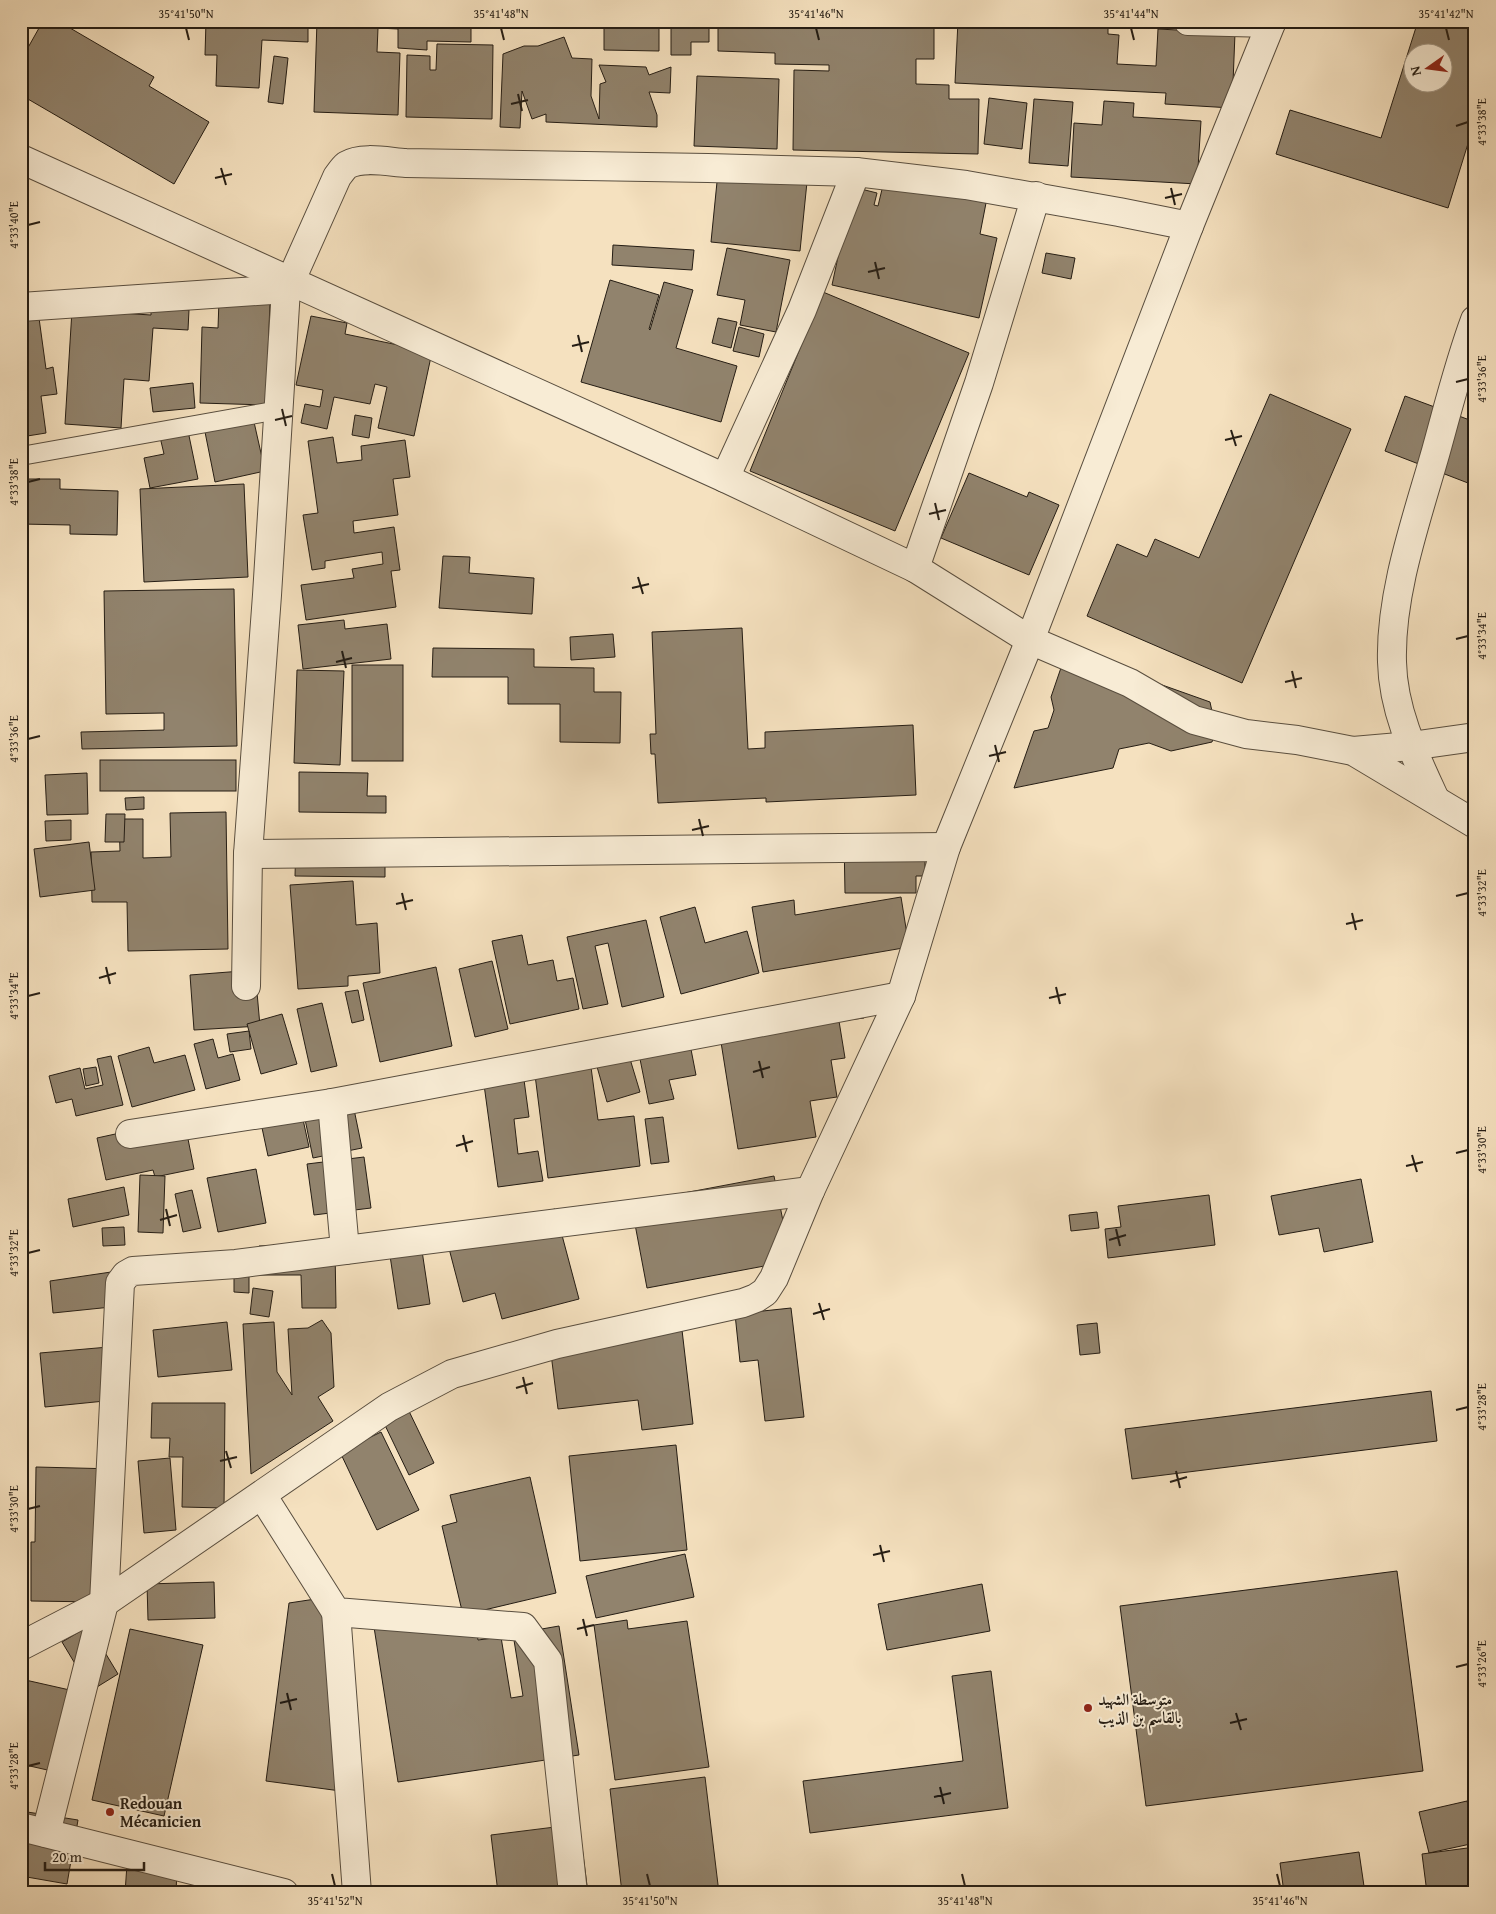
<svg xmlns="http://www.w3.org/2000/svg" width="1496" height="1914" viewBox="0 0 1496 1914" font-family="'Gentium Book Plus',Amiri,serif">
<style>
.building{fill:#91836d;stroke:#251d14;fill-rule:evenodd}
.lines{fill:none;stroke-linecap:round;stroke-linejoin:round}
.service-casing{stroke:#594e3f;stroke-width:20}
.minor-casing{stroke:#594e3f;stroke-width:30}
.service{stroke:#f8ecd5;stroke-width:18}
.minor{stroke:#f8ecd5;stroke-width:28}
.ticks{fill:none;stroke:#251d14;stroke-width:2}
.poi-dot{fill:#8f2418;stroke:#f8ecd5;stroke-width:2}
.labels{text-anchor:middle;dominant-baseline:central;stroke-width:4;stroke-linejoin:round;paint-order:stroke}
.poi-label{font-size:16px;font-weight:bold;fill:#251d14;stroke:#f8ecd5;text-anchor:start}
.neatline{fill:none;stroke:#251d14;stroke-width:2}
.ticks-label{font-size:12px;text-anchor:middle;fill:#251d14}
</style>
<rect width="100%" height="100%" fill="#f5e1bf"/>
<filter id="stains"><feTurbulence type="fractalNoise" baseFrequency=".004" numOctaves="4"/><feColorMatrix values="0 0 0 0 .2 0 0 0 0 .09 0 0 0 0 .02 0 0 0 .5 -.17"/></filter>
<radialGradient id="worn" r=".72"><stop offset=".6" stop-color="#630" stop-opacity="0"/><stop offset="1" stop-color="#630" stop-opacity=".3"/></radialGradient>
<!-- building -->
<g class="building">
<polygon points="43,21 58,21 154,77 149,86 209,122 174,184 21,95 21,60"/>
<polygon points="206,21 308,21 308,42 262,40 259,88 216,86 217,55 205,55"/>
<polygon points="317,21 538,21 538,26 471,24 471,42 427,41 427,50 398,48 398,29 378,28 377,52 400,53 398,115 314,112"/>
<polygon points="604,21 934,21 934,59 916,59 916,84 949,85 949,99 979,99 978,154 793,150 794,70 829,71 829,65 775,64 775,53 718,51 718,26 709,26 709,42 691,42 691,55 671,55 671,23 659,23 659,51 604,50"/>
<polygon points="958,21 1108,21 1108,34 1119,35 1117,64 1156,66 1158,29 1235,33 1232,108 1165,104 1166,93 955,83"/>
<path d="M1418 21H1475V121L1448 208 1276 154 1290 110 1381 138ZM1414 52H1444V82H1414Z"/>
<polygon points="564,37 572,58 592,59 591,96 599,119 600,84 606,82 599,65 646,67 649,75 671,67 670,93 649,92 657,115 657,127 546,122 546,114 532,119 522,91 520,128 500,127 503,54 524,46 538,46"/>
<polygon points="437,44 493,45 492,119 406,117 407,55 430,56 430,70 436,70"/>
<polygon points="274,56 288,58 283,104 268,102"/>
<polygon points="697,76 779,79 777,149 694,146"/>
<polygon points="989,98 1027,103 1022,149 984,144"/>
<polygon points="1034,99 1073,102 1068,166 1029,163"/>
<polygon points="1104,101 1134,103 1133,117 1201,121 1197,184 1071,177 1074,123 1102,125"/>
<polygon points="718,172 807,182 800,251 711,242"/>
<polygon points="884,181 986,203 980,234 997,238 979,318 832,285 853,187 877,193 874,205 878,206"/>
<polygon points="613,245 694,250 692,270 612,265"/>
<polygon points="727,248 790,260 776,332 740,325 745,300 717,295"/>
<polygon points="1046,253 1075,258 1071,279 1042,273"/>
<polygon points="610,280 659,295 649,329 650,330 664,282 693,290 676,348 737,366 721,422 581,382"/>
<polygon points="823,292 969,353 895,531 750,471"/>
<polygon points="219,300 270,302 266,405 200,403 202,327 218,328"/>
<polygon points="151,307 189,310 188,330 153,328 149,381 124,379 121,428 65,424 72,310 151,315"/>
<polygon points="311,316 347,323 345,334 432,352 414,436 378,428 387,387 375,384 370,404 334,397 327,429 301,423 305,404 320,407 323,390 296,385"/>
<polygon points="39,318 46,369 53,367 57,394 41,396 46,433 21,437 21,320"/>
<polygon points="718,318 737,322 731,348 712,343"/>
<polygon points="739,327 764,334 759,357 733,351"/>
<polygon points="193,383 195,408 153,412 150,388"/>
<polygon points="1270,394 1351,429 1242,683 1087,616 1117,544 1147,557 1155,539 1199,558"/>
<polygon points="1405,396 1475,422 1475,464 1468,483 1385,451"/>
<polygon points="355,415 372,418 369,438 352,435"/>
<polygon points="254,422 265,471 215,482 205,432"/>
<polygon points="188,431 198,479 150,488 144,458 164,454 160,437"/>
<polygon points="333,437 337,463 362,460 361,446 405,440 410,477 393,479 398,515 353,521 354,533 394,527 400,570 391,571 396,607 306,620 301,585 354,578 352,569 383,564 382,552 325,561 325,568 312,570 303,515 318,513 308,441"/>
<polygon points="969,473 1027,497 1029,492 1059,505 1029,575 941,538"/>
<polygon points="21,479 60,479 60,489 118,491 117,535 70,534 70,525 21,524"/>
<polygon points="244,484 248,577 144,582 140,489"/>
<polygon points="443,556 470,557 469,573 534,578 532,614 439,608"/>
<polygon points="234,589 237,746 82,749 81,732 164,730 164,713 106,714 104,591"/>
<polygon points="344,620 345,629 387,624 391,659 303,669 298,625"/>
<polygon points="742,628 748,749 765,748 765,732 913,725 916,795 766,802 766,798 658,803 655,754 651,754 650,734 656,734 652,632"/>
<polygon points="613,634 615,657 571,660 570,637"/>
<polygon points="433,648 534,649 534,667 594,668 594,692 621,692 620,743 560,742 560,704 508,704 508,677 432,677"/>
<polygon points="1075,654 1210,702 1216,730 1212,742 1171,751 1149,743 1119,749 1113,768 1014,788 1034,731 1048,728 1054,710 1051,697 1065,656"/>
<rect x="352" y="665" width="51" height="96"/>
<polygon points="297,670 344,671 340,765 294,763"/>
<rect x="100" y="760" width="136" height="31"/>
<polygon points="299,772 368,773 367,796 386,796 386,813 299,812"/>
<polygon points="87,773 88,814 47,815 45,775"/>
<polygon points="144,797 144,809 126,810 125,798"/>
<polygon points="226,812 228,949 128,951 127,902 92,902 91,852 120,851 119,819 143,819 143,858 171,857 170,813"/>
<polygon points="106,814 125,814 124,842 105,842"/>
<polygon points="71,820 71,840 46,841 45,821"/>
<polygon points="844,838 925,838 925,876 916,876 916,893 845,893"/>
<polygon points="296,840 385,840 385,877 295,876"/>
<polygon points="89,842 95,890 40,897 34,849"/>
<polygon points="353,881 356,925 377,923 380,973 348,976 348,986 298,989 290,885"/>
<polygon points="901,897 909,947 763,972 752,907 794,900 795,915"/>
<polygon points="695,907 705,943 747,931 759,973 681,994 660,917"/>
<polygon points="646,920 664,997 622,1007 608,943 595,946 608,1004 583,1009 567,937"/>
<polygon points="522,935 528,965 553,960 557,981 573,978 579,1009 510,1024 492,941"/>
<polygon points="492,961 508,1029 475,1037 459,969"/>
<polygon points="436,967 452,1046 380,1062 363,983"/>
<polygon points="255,970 260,1026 194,1030 190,975"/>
<polygon points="358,990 364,1020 352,1023 345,992"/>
<polygon points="860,993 864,1018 839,1021 845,1058 831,1060 837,1097 810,1101 816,1137 738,1149 717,1017"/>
<polygon points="322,1003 337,1066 311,1072 297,1009"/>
<polygon points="282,1014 297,1064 261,1074 247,1024"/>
<polygon points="249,1031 251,1049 230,1052 227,1034"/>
<polygon points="688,1034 696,1075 669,1080 674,1099 649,1104 637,1044"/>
<polygon points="213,1039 218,1058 233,1054 240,1080 206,1089 194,1044"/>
<polygon points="624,1039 640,1092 607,1102 592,1049"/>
<polygon points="149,1047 154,1063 185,1055 195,1090 132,1107 118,1056"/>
<polygon points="589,1052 598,1120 634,1116 640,1166 548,1178 533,1059"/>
<polygon points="111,1056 123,1105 76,1116 72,1099 56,1103 49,1076 80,1068 85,1089 103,1085 97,1059"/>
<polygon points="522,1065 529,1117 514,1119 518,1154 538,1151 543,1181 498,1187 482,1070"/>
<polygon points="96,1067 99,1083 86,1086 83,1069"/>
<polygon points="350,1090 362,1148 313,1158 301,1100"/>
<polygon points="299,1101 309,1147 268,1156 258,1109"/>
<polygon points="663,1117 669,1162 651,1164 645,1119"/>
<polygon points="184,1119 194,1169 155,1177 153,1170 106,1180 97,1138"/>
<polygon points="364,1157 371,1208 314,1215 307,1164"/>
<polygon points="256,1169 266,1223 218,1232 207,1178"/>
<polygon points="140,1175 165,1176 163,1233 138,1232"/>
<polygon points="774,1176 791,1261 647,1288 631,1203"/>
<polygon points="1361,1179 1373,1242 1324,1252 1319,1228 1279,1235 1271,1196"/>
<polygon points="124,1187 129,1215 73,1227 68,1199"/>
<polygon points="192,1190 201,1228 183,1232 175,1194"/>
<polygon points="1209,1195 1215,1245 1108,1258 1105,1229 1121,1227 1118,1206"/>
<polygon points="555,1209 579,1299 502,1319 495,1293 463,1302 446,1237"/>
<polygon points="1097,1212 1099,1228 1071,1231 1069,1215"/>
<polygon points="124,1227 125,1245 103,1246 102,1228"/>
<polygon points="421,1244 430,1304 398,1309 389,1249"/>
<polygon points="299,1245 335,1248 336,1308 302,1308 301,1275 259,1275 259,1246"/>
<polygon points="234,1250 249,1251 249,1293 234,1292"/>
<polygon points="118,1271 121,1306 53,1313 50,1281"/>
<polygon points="253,1288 273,1291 269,1317 250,1314"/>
<polygon points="791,1308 804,1417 765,1421 758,1360 740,1362 735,1314"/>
<polygon points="322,1320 331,1333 334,1387 318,1397 333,1421 251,1474 243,1324 274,1322 277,1372 292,1395 288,1329 308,1328"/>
<polygon points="227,1322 232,1370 158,1377 153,1330"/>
<polygon points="1097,1323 1100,1353 1080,1355 1077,1325"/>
<polygon points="682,1330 693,1424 642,1430 638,1400 558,1409 550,1346"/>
<polygon points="120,1346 125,1399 45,1407 40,1353"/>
<polygon points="1431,1391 1437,1441 1132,1479 1125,1429"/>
<polygon points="152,1403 225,1403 224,1508 182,1507 183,1457 169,1457 170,1438 151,1438"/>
<polygon points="406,1405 434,1463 409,1475 381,1417"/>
<polygon points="381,1432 419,1510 377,1530 340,1452"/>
<polygon points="676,1445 687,1550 580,1561 569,1456"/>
<polygon points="170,1458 176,1530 144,1533 138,1461"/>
<polygon points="36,1467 116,1469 98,1602 31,1601 31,1542 35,1542"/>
<polygon points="530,1477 556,1593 463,1615 442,1526 457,1522 450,1495"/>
<polygon points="685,1554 694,1597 596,1618 586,1576"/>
<polygon points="1397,1571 1423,1771 1146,1806 1120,1606"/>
<polygon points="214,1582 215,1618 148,1620 147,1584"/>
<polygon points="982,1584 990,1631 887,1650 878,1604"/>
<polygon points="322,1598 363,1794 266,1781 289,1603"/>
<polygon points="474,1611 478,1640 501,1637 511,1698 523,1696 513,1634 559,1626 579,1755 398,1782 374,1627"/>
<polygon points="627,1620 628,1629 687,1621 709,1767 615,1780 594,1625"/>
<polygon points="89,1626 118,1674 97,1687 83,1663 77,1667 62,1642"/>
<polygon points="130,1629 203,1645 164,1816 92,1800"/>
<polygon points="991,1671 1008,1808 810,1833 803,1781 963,1761 952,1676"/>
<polygon points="21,1679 83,1693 65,1774 21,1764"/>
<polygon points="705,1777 719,1893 622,1893 610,1789"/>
<polygon points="1467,1801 1475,1833 1475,1843 1429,1853 1419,1812"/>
<polygon points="21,1811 78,1820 67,1884 21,1876"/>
<polygon points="579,1824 588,1893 498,1893 491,1835"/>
<polygon points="1475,1847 1475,1893 1427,1893 1422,1854"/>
<polygon points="128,1850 177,1869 176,1893 125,1893"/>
<polygon points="1359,1852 1365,1893 1284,1893 1280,1863"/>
<polygon points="199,1874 264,1893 195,1893"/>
</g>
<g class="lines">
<defs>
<polyline id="service" points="21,456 279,410"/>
<g id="minor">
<polyline points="1188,21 1271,23"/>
<polyline points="21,159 725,478 915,568 1030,640 1130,683 1194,720 1246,734 1297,740 1353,751 1475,824"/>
<polyline points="21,307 286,289"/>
<polyline points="725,478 802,310 856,172"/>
<polyline points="915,568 979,383 1036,196"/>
<polyline points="1353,751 1411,746 1475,737"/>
<path d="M1435 799C1415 756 1393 711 1392 662 1390 593 1417 518 1436 451 1448 408 1459 363 1475 320"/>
<polyline points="248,854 946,847"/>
<path d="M246 986 248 854 267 595 286 289 291 280 337 177C340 173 343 168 347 165 362 156 389 162 406 163L708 168 856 172 966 185 1119 212 1189 226"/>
<polyline points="332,1103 345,1250"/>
<polyline points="130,1134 332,1103 901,996"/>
<polyline points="262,1495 336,1612 523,1627 548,1661 573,1893"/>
<polyline points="336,1612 357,1893"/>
<polyline points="21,1646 104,1603 389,1407 452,1374 557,1344 743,1303 756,1298 765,1292 774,1278 810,1191 901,996 946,847 1030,640 1189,226 1272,21"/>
<polyline points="21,1827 284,1893"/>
<polyline points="46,1833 104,1603 120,1283 126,1275 133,1271 236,1264 810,1191"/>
</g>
</defs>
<!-- service casing -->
<use href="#service" class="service-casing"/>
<!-- minor casing -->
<use href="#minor" class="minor-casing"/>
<!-- service -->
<use href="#service" class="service"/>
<!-- minor -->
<use href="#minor" class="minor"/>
</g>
<!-- ticks -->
<path class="ticks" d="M186 28 189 40M501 28 504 40M816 28 819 40M1131 28 1134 40M1446 28 1449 40M518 94 522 111M511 104 528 100M1456 126 1468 122M221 168 226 185M215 178 232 174M1171 188 1175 205M1165 198 1182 194M28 225 40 222M875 262 879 279M868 272 885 268M578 335 582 352M572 346 589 342M1456 382 1468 379M282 409 286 426M275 420 292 416M1231 430 1236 446M1225 440 1242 436M28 482 40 479M935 503 939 520M929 514 946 510M638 577 643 594M632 588 649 584M1456 639 1468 636M342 651 346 668M336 662 352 658M1292 671 1296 688M1285 682 1302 678M28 739 40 736M995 745 999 762M989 756 1006 752M699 819 703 836M692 830 709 826M402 893 406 910M1456 896 1468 893M396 904 413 900M1352 913 1356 930M1346 924 1363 920M106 967 110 984M99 978 116 973M1056 987 1060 1004M28 996 40 993M1049 998 1066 994M759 1061 763 1078M753 1072 770 1067M463 1135 467 1152M456 1146 473 1141M1456 1153 1468 1150M1412 1155 1417 1172M1406 1166 1423 1162M166 1209 170 1226M160 1220 177 1215M1116 1229 1120 1246M1109 1240 1126 1235M28 1253 40 1250M819 1303 824 1320M813 1314 830 1309M523 1377 527 1394M516 1388 533 1383M1456 1410 1468 1407M226 1451 231 1468M220 1461 237 1457M1176 1471 1180 1488M1170 1482 1187 1477M28 1509 40 1506M880 1545 884 1562M873 1555 890 1551M583 1619 587 1636M577 1629 594 1625M1456 1667 1468 1664M287 1693 291 1710M280 1703 297 1699M1236 1713 1241 1730M1230 1723 1247 1719M28 1766 40 1763M940 1787 944 1804M934 1797 951 1793M332 1874 335 1886M647 1874 650 1886M962 1874 965 1886M1277 1874 1280 1886"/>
<!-- markers -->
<g class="poi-dot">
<circle cx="1088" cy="1708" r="5"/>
<circle cx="110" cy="1812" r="5"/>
</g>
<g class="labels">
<!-- poi labels -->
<g class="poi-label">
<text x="1098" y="1699">متوسطة الشهيد<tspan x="1098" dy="18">بالقاسم بن الذيب</tspan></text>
<text x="120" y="1803">Redouan<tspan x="120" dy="18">Mécanicien</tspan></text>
</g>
</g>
<!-- margin -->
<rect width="1496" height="1914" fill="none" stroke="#f5e1bf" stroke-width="55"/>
<!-- north arrow -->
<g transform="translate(1428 68) rotate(256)"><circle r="24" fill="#f8ecd5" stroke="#a49988"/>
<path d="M0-4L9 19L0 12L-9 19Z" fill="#8f2418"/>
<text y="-8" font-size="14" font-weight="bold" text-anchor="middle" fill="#251d14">N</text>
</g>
<!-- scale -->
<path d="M45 1862v8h99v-8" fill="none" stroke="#251d14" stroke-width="2.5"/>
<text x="52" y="1862" font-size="15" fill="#251d14" stroke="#f8ecd5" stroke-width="4" paint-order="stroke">20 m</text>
<rect x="28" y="28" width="1440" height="1858" class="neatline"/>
<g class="ticks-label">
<text x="186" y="18">35°41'50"N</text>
<text x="501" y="18">35°41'48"N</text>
<text x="816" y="18">35°41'46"N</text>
<text x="1131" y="18">35°41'44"N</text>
<text x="1446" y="18">35°41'42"N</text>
<text transform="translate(1482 122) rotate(-90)" y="4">4°33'38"E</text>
<text transform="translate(14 225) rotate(-90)" y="4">4°33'40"E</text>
<text transform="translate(1482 379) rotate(-90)" y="4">4°33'36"E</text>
<text transform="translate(14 482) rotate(-90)" y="4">4°33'38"E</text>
<text transform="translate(1482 636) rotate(-90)" y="4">4°33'34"E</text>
<text transform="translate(14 739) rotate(-90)" y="4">4°33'36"E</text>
<text transform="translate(1482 893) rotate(-90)" y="4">4°33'32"E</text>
<text transform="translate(14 996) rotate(-90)" y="4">4°33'34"E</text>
<text transform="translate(1482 1150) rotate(-90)" y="4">4°33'30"E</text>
<text transform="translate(14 1253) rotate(-90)" y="4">4°33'32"E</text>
<text transform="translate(1482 1407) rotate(-90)" y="4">4°33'28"E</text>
<text transform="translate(14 1509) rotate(-90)" y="4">4°33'30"E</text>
<text transform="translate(1482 1664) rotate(-90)" y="4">4°33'26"E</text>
<text transform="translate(14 1766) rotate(-90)" y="4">4°33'28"E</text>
<text x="335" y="1905">35°41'52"N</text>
<text x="650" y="1905">35°41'50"N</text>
<text x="965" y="1905">35°41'48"N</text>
<text x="1280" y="1905">35°41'46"N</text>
</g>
<rect width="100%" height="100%" filter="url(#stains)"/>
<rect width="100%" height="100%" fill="url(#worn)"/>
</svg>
